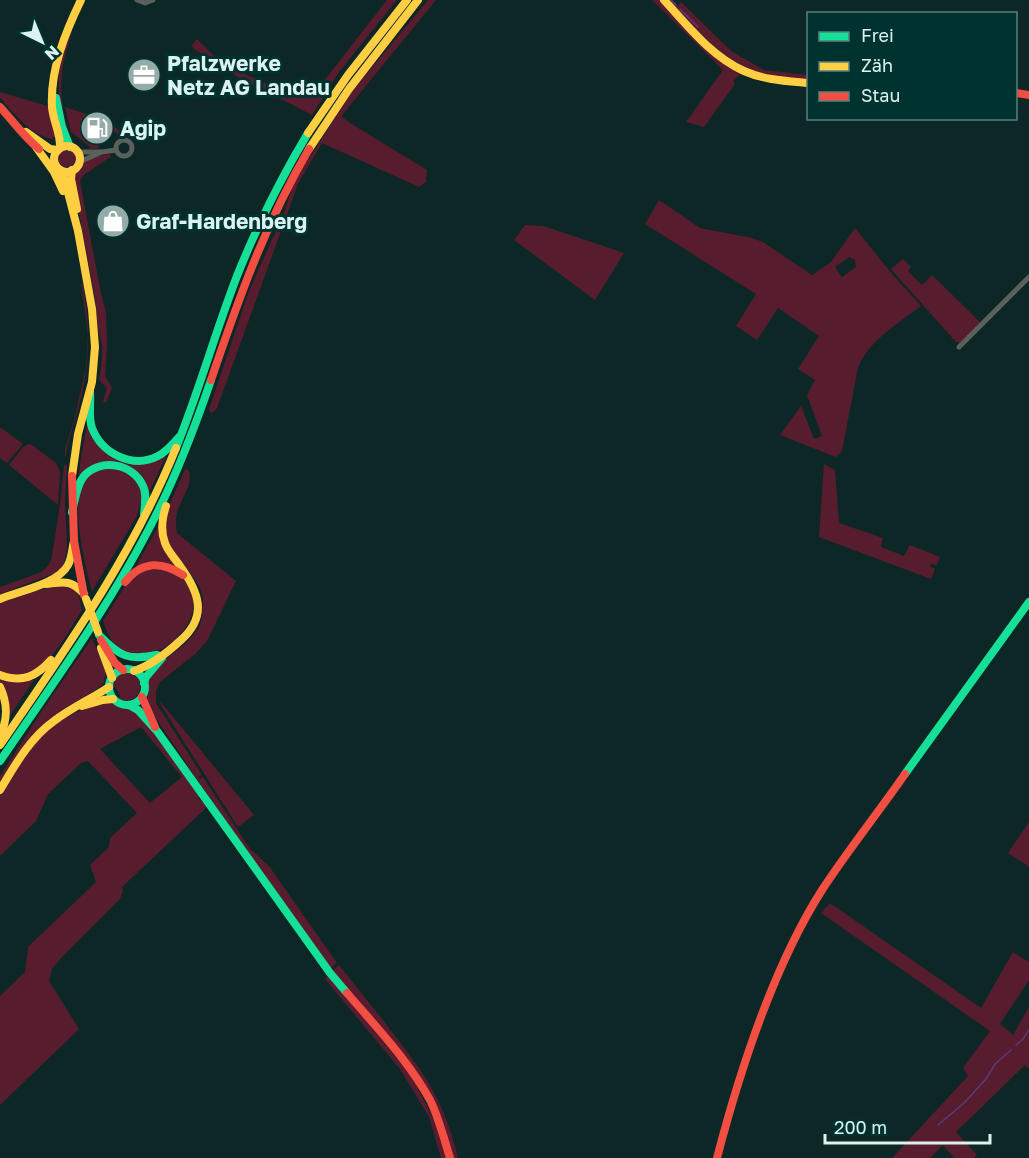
<svg xmlns="http://www.w3.org/2000/svg" width="1029" height="1158" viewBox="0 0 1029 1158" font-family="'Golos Text',sans-serif">
<style>
.green{fill:#581c2f;fill-rule:evenodd}
.lines{fill:none;stroke-linecap:round;stroke-linejoin:round}
.stream{stroke:#5b3b7b;stroke-width:1.5}
.street{stroke:#5a605c;stroke-width:5}
.fast{stroke:#16e098;stroke-width:8}
.slow{stroke:#ffcf43;stroke-width:8}
.jam{stroke:#f24e42;stroke-width:8}
.slow-bridge{stroke:#ffcf43;stroke-width:8}
.labels{text-anchor:middle;dominant-baseline:central;stroke-width:6;stroke-linejoin:round;paint-order:stroke}
.poi-label{font-size:21px;font-weight:bold;fill:#dbf3f0;stroke:#00332f;text-anchor:start}
</style>
<rect width="100%" height="100%" fill="#0c2725"/>
<!-- green -->
<g class="green">
<polygon points="387,0 397,0 339,72 312,115 236,76 194,49 192,45 197,39 214,56 233,69 301,98 313,95"/>
<polygon points="428,0 436,0 343,114 342,117 350,123 427,170 426,182 419,187 322,143 298,184 217,408 212,413 210,412 209,409 249,291 284,213 294,182 331,124 354,89"/>
<polygon points="652,0 660,0 704,46 739,72 740,75 733,81 735,84 704,127 686,122 723,70"/>
<path d="M668 0H672L678 6 681 2 731 51 764 70 808 75V80C792 78 774 77 758 72 724 62 692 25 668 0Z"/>
<path d="M70 37H71C59 65 58 103 69 132L65 133C59 101 53 67 70 37Z"/>
<path d="M0 92 51 107 57 135 52 139C30 135 15 114 0 98Z"/>
<polygon points="65,107 107,121 127,136 127,138 125,138 103,125 97,125 87,120 82,130 85,132 84,134 98,144 99,148 90,149 89,146 71,132"/>
<circle cx="67" cy="158" r="9"/>
<path d="M110 154 111 157C104 161 100 164 94 168 87 174 84 172 80 181L101 294 106 312 107 345 105 376 112 388 106 403 103 401 107 388 99 380 102 360V345L98 328 95 299 73 180C76 160 93 157 110 154Z"/>
<path d="M659 200 700 228 752 238 763 242 812 275 831 262 855 228 892 274 921 306C899 323 868 341 858 368L842 451 836 457 780 435 801 406 814 439 822 436 807 395 815 380 798 369 819 336 778 308 757 340 736 326 756 294 645 224ZM849 257 855 260 856 267 842 277 835 267Z"/>
<polygon points="525,225 543,226 624,253 595,300 514,240"/>
<polygon points="903,259 911,267 908,271 922,285 932,275 981,323 960,343 956,342 891,269"/>
<path d="M81 282 83 286C93 345 88 380 70 437 67 444 67 452 65 459V449L74 421 86 367 88 336Z"/>
<polygon points="87,424 120,460 167,454 149,493 148,488 120,463 78,479 81,458"/>
<polygon points="0,427 23,444 7,463 0,458"/>
<polygon points="29,444 32,445 56,463 60,472 58,505 9,465 23,447"/>
<polygon points="67,464 65,504 67,550 64,563 61,568 53,574 0,594 0,587 42,572 50,563 52,556 60,505 64,466"/>
<polygon points="824,464 835,470 839,523 883,538 881,547 904,556 910,545 940,557 937,565 931,564 930,566 935,569 931,579 819,537"/>
<path d="M117 467 137 481 141 492V502L137 516 92 591C85 567 68 496 87 477 96 468 106 469 117 467Z"/>
<path d="M185 469 189 471C193 486 181 498 177 513 175 520 176 526 177 533L236 581 207 641 195 654 160 682 156 691V703L202 775 199 776 200 779 203 777 250 849 269 866 337 963 330 969 192 772 161 726 147 703 149 680 166 659 186 643 193 635 199 627 202 617 203 598 200 588 195 580 169 546 164 528 169 506Z"/>
<polygon points="159,525 176,566 137,566 137,564"/>
<path d="M165 569C171 572 180 575 185 581 209 607 179 646 151 653 146 654 141 654 137 654 135 654 129 654 127 654 113 649 108 634 103 621L125 586 142 570Z"/>
<path d="M66 584 70 585 78 593 82 610C67 633 45 679 14 676 9 676 4 673 0 672V603L36 591Z"/>
<path d="M92 638 106 671 104 682 102 685C88 696 72 703 58 713 33 732 17 757 0 782V776L43 709Z"/>
<path d="M122 673C131 672 137 675 140 684L139 693C134 701 127 702 119 699L120 695 115 687H112L114 679Z"/>
<polygon points="0,678 34,680 9,717 6,693 0,682"/>
<polygon points="160,701 254,815 238,827 162,707"/>
<path d="M111 703 119 708 132 709 135 711 157 736 200 795 198 798 208 806 122 887 123 891 120 899 61 958 52 969 49 981 79 1029 0 1105V996L25 972 28 947 96 882 90 865 109 847 110 838 137 813 88 761 81 763 48 794 36 821 0 856V795L22 759 40 737 61 719 91 706ZM141 727 182 777 150 803 100 749Z"/>
<polygon points="1029,822 1029,867 1008,853"/>
<polygon points="830,903 981,1008 1013,952 1029,962 1029,980 1000,1024 1013,1035 1029,1007 1029,1069 1025,1065 956,1132 977,1155 974,1158 954,1158 943,1145 930,1158 892,1158 968,1076 963,1068 990,1031 821,913"/>
<path d="M339 965C366 999 394 1033 419 1068 438 1095 451 1127 458 1158H453L445 1129 437 1110 418 1073 393 1041 332 971Z"/>
<polygon points="328,976 411,1075 436,1124 446,1158 441,1158 429,1117 400,1069 325,979"/>
</g>
<g class="lines">
<!-- stream -->
<g class="stream">
<polyline points="671,0 676,5"/>
<polyline points="680,9 698,27"/>
<polyline points="1016,1045 1023,1039 1029,1030"/>
<polyline points="938,1125 965,1102 986,1079 995,1064 1011,1050"/>
</g>
<!-- street -->
<g class="street">
<polyline points="137,0 145,3 153,0"/>
<circle cx="124" cy="148" r="8"/>
<polyline points="77,152 101,152"/>
<polyline points="79,162 102,152 116,150"/>
<polyline points="959,347 1029,277"/>
</g>
<!-- fast -->
<g class="fast">
<polyline points="56,98 62,127 70,147"/>
<path d="M90 391C91 403 88 417 92 428 102 454 133 469 158 456 166 452 173 444 179 437"/>
<path d="M176 448C199 391 215 333 237 276 257 226 281 178 308 133"/>
<path d="M72 512C75 500 76 486 84 476 100 458 133 463 143 486 147 494 145 505 144 514"/>
<path d="M99 635C119 656 128 661 157 655"/>
<circle cx="127" cy="687" r="18"/>
<polyline points="144,683 146,677 162,658"/>
<polyline points="129,705 138,710 157,731 330,973 347,993"/>
<path d="M0 761C54 682 111 604 154 519 177 474 195 427 211 380"/>
<polyline points="905,774 1029,602"/>
</g>
<!-- slow -->
<g class="slow">
<path d="M664 0C688 26 711 56 744 71 764 80 787 81 808 83"/>
<polyline points="26,132 50,149 58,150"/>
<polyline points="308,133 348,75 407,0"/>
<circle cx="67" cy="159" r="13"/>
<polyline points="36,147 54,172 63,191"/>
<path d="M60 148C61 134 53 121 52 107 50 70 65 33 81 0"/>
<polyline points="309,149 349,89 418,0"/>
<polyline points="60,170 65,181 78,231 92,309 95,347 92,382 78,434 72,476"/>
<polyline points="72,170 71,179 77,209"/>
<path d="M46 584C64 582 71 579 84 594"/>
<path d="M0 599C19 591 58 584 68 565 72 558 72 549 74 541"/>
<polyline points="101,648 112,678"/>
<path d="M134 671C152 665 167 653 181 640 208 616 199 592 180 566 175 558 168 552 165 543 160 530 162 518 166 506"/>
<path d="M0 675C22 683 36 677 51 660"/>
<path d="M0 687C8 704 8 719 0 736"/>
<polyline points="82,706 103,700 113,699"/>
<path d="M0 745C65 650 133 555 176 448"/>
<path d="M0 790C15 765 30 738 54 721 71 708 91 699 109 687"/>
</g>
<!-- jam -->
<g class="jam">
<polyline points="1016,93 1029,95"/>
<path d="M0 107C13 121 24 137 39 149"/>
<path d="M211 380C239 298 265 224 309 149"/>
<polyline points="72,476 74,541 84,595"/>
<path d="M125 582C142 561 161 561 183 575"/>
<polyline points="101,640 115,663 123,670"/>
<polyline points="142,697 155,727"/>
<path d="M347 993C376 1027 408 1060 430 1100 439 1118 444 1139 450 1158"/>
<path d="M717 1158C740 1070 773 967 822 890 848 850 878 813 905 774"/>
</g>
<!-- slow-bridge -->
<polyline class="slow-bridge" points="86,599 98,632"/>
</g>
<!-- icons -->
<defs>
<symbol id="office-disc" viewBox="-11 -11 22 22"><circle r="9.5" fill="#93aca9" stroke="#00332f"/><path d="M-6-3h4V-5.5h4V-3h4V5H-6ZM-1-4.5V-3h2v-1.5ZM-6 0V1H6V0Z" fill="#fff"/></symbol>
<symbol id="fuel-disc" viewBox="-11 -11 22 22"><circle r="9.5" fill="#93aca9" stroke="#00332f"/><path d="M-5.5-6h7V0h2V4h1.3V-2.5L3-4.5l.8-.8L6-3V5H2.5V1h-1V6h-7ZM-4.2-4.7v3.2H.2V-4.7Z" fill="#fff"/></symbol>
<symbol id="shop-disc" viewBox="-11 -11 22 22"><circle r="9.5" fill="#93aca9" stroke="#00332f"/><path d="M-5-2.5h2.3a2.7 3.5 0 0 1 5.4 0H5L5.5 6h-11ZM-1.5-2.5h3a1.5 2.3 0 0 0-3 0Z" fill="#fff"/></symbol>
</defs>
<g fill-rule="evenodd">
<use href="#office-disc" x="125" y="56" width="38" height="38"/>
<use href="#fuel-disc" x="78" y="109" width="38" height="38"/>
<use href="#shop-disc" x="94" y="202" width="38" height="38"/>
</g>
<g class="labels">
<!-- poi labels -->
<g class="poi-label">
<text x="167" y="63">Pfalzwerke<tspan x="167" dy="24">Netz AG Landau</tspan></text>
<text x="120" y="128">Agip</text>
<text x="136" y="221">Graf-Hardenberg</text>
</g>
</g>
<!-- legend -->
<rect x="807" y="12" width="210" height="108" fill="#00332f" stroke="#58807c" stroke-width="1.5"/>
<rect x="819" y="32" width="30" height="9" fill="#16e098" stroke="#58807c" stroke-width="1.5"/>
<text x="861" y="42" font-size="18" fill="#dbf3f0">Frei</text>
<rect x="819" y="62" width="30" height="9" fill="#ffcf43" stroke="#58807c" stroke-width="1.5"/>
<text x="861" y="72" font-size="18" fill="#dbf3f0">Zäh</text>
<rect x="819" y="92" width="30" height="9" fill="#f24e42" stroke="#58807c" stroke-width="1.5"/>
<text x="861" y="102" font-size="18" fill="#dbf3f0">Stau</text>
<!-- north arrow -->
<g transform="translate(42 42) rotate(137)" stroke="#00332f" stroke-width="4.5" paint-order="stroke">
<path d="M0-4.5L10 22L0 15L-10 22Z" fill="#dbf3f0"/>
<text y="-9" font-size="16" font-weight="bold" text-anchor="middle" fill="#dbf3f0">N</text>
</g>
<!-- scale -->
<path d="M825 1134v9h165v-9" fill="none" stroke="#dbf3f0" stroke-width="3"/>
<text x="834" y="1134" font-size="18" fill="#dbf3f0" stroke="#00332f" stroke-width="4.5" paint-order="stroke">200 m</text>
</svg>
